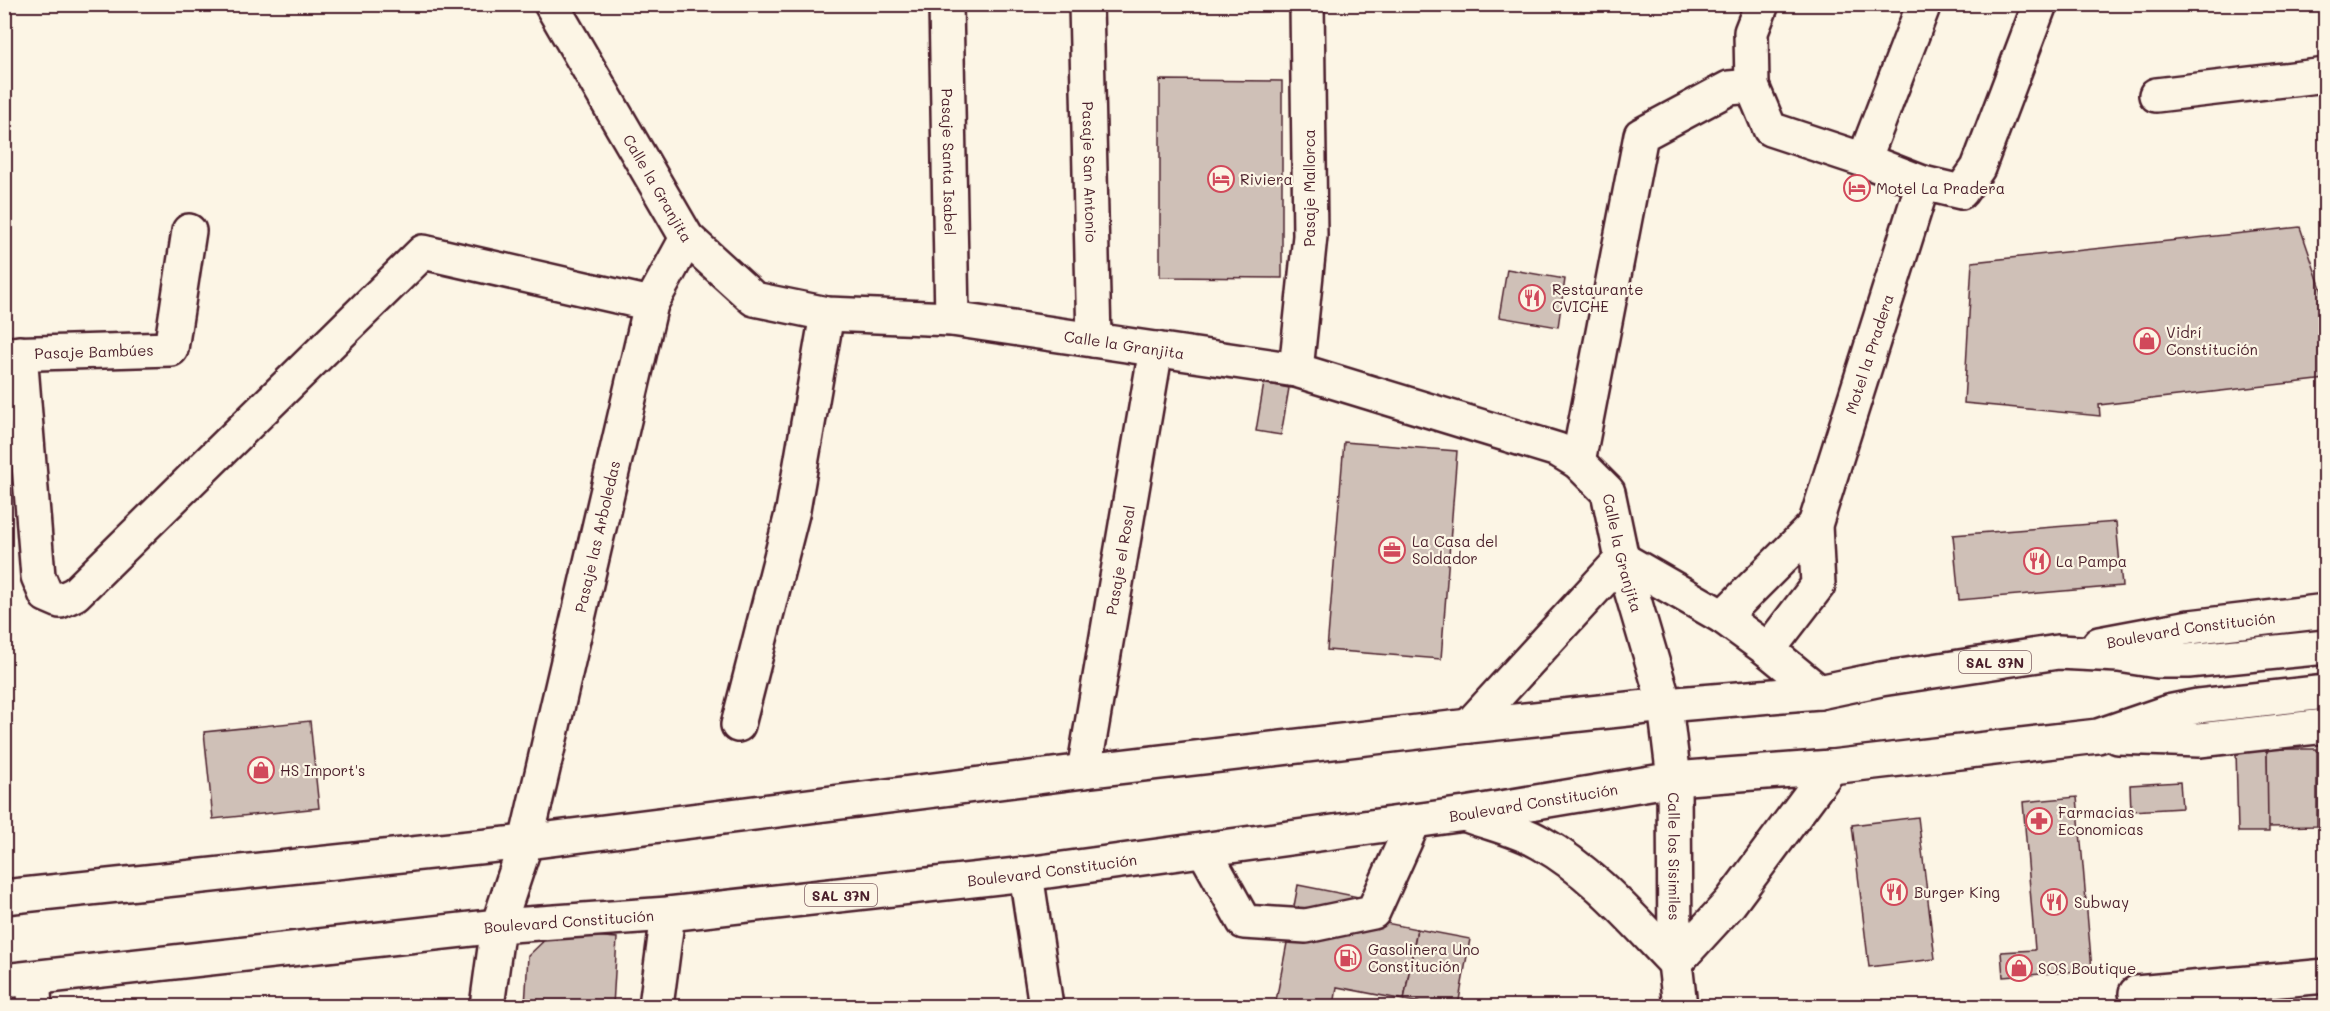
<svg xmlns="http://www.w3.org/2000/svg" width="2330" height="1011" viewBox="0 0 2330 1011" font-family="Mali,sans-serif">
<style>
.building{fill:#cfc0b7;stroke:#4a1f2b;stroke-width:1.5}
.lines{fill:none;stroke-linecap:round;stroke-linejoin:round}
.minor-casing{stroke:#4a1f2b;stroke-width:38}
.major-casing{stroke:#4a1f2b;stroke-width:38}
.highway-casing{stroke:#4a1f2b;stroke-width:38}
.minor{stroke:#fcf5e5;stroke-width:33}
.major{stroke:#fcf5e5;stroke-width:33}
.highway{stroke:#fcf5e5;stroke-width:33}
.labels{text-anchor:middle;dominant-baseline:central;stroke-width:4.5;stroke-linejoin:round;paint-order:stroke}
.shield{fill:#fcf5e5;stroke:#7f5f63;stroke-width:1.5}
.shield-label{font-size:14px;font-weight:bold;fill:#4a1f2b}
.street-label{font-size:15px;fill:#4a1f2b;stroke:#fcf5e5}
.poi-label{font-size:15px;fill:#4a1f2b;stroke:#fcf5e5;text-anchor:start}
</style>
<rect width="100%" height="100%" fill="#fcf5e5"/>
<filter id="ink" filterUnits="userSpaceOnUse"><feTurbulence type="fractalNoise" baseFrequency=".0167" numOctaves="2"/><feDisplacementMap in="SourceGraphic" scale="12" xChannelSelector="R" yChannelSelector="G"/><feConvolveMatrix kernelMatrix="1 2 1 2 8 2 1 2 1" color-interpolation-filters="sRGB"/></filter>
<g filter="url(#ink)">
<!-- building -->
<g class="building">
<polygon points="1160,80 1282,81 1282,278 1160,277"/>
<polygon points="2300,227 2326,303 2326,379 2099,405 2100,416 1964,403 1972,262"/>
<polygon points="1507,269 1565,279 1558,327 1499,317"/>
<polygon points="1264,383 1289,388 1281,435 1256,431"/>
<polygon points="1344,442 1457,451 1441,659 1327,650"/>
<polygon points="2116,522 2122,586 1959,600 1953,535"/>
<polygon points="310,721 319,808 213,819 204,732"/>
<polygon points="2267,749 2269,832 2238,832 2236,750"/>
<polygon points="2267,749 2317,749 2317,826 2268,827"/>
<polygon points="2180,782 2182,808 2131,811 2130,785"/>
<polygon points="2077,797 2092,970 2003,977 2001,952 2035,950 2023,802"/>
<polygon points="1918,817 1935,959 1869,967 1852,825"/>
<polygon points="1298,885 1364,898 1360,918 1417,929 1404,1000 1337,987 1334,1006 1275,1006"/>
<polygon points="1417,929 1470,939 1458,1006 1439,1006 1404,1000"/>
<polygon points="552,933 617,938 613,1006 525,1006 528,956"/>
</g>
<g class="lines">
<defs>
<g id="minor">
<path id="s1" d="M551 4 687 238 754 299 827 314 952 319 1296 370 1558 450 1578 462 1608 492 1622 559 1665 705"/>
<path id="s2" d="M946 4 952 319"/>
<path id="s3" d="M1086 4 1094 340"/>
<polyline points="1762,4 1751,32 1752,86 1770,129 1864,160 1923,183 1815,525 1818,585 1768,650"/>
<polyline points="2156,95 2326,75"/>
<polyline points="1864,160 1924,4"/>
<polyline points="1923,183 1961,192 1978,168 2040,4"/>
<polyline points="20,353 38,576 46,595 60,601 75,594 423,252 651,304"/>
<path id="s4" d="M4 354 171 349 189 231"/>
<polyline points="1296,370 1310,236 1307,4"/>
<polyline points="1578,462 1641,135 1729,88 1752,86"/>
<polyline points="1723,617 1815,525"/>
<polyline points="738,725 793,510 827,314"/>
<path id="s5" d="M1084 771 1156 349"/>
<polyline points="1204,850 1244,922 1306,926 1373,912 1414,821"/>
<polyline points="1026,874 1046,1006"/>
<polyline points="33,979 35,1006"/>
<polyline points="2136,993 2326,976"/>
<path id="s6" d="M487 1006 498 926 526 842 651 304 687 238"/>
<polyline points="656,1006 668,914"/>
</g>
<g id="major">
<path id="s7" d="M1665 705 1674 779 1675 963 1680 1006"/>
</g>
<g id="highway">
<path id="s8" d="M2099 644 2190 627 2326 611"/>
<polyline points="1469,726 1622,559 1723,617 1768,650 1819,692"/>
<polyline points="2118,737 2199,740 2326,726"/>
<path d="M1467 815C1491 824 1519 830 1541 843 1593 872 1634 921 1675 963L1730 903 1831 767"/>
<polyline points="4,897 526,842 1084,771 1469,726 1665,705 1819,692 1881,679 2058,652 2119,655 2157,661 2188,661 2326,647"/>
<path id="s9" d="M4 981 498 926 668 914 1026 874 1465 814 1674 779 1831 767 2098 736 2168 712 2198 706 2326 692"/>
</g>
</defs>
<!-- minor casing -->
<use href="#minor" class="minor-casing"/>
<!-- major casing -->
<use href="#major" class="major-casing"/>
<!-- highway casing -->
<use href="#highway" class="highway-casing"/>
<!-- minor -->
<use href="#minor" class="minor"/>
<!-- major -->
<use href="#major" class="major"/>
<!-- highway -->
<use href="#highway" class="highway"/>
</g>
</g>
<!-- icons -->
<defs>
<symbol id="hotel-ring" viewBox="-11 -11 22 22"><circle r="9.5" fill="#fcf5e5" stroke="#d1495b" stroke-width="1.5"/><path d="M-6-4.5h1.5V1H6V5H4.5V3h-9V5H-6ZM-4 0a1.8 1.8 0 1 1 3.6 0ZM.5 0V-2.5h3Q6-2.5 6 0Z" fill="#d1495b"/></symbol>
<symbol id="restaurant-ring" viewBox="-11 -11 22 22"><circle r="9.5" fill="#fcf5e5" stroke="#d1495b" stroke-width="1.5"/><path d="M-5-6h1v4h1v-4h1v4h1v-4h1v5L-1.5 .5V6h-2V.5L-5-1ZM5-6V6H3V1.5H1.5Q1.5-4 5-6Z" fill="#d1495b"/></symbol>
<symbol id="shop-ring" viewBox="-11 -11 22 22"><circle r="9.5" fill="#fcf5e5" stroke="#d1495b" stroke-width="1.5"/><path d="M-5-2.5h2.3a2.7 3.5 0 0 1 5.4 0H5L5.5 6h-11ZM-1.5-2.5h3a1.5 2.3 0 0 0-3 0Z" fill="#d1495b"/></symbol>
<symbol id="office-ring" viewBox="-11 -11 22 22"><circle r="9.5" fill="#fcf5e5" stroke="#d1495b" stroke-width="1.5"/><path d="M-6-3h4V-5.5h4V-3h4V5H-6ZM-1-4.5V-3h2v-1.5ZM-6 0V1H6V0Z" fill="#d1495b"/></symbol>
<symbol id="pharmacy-ring" viewBox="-11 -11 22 22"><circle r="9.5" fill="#fcf5e5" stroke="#d1495b" stroke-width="1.5"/><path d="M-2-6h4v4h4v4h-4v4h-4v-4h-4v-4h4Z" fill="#d1495b"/></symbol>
<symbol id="fuel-ring" viewBox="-11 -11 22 22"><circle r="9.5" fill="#fcf5e5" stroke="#d1495b" stroke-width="1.5"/><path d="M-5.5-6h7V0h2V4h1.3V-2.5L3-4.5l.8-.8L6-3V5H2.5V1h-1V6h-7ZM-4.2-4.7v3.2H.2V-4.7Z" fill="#d1495b"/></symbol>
</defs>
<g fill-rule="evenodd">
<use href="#hotel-ring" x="1206" y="164" width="30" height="30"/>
<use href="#hotel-ring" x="1842" y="173" width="30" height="30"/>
<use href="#restaurant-ring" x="1517" y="283" width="30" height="30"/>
<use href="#shop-ring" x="2132" y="326" width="30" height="30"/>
<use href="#office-ring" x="1377" y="535" width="30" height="30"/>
<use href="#restaurant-ring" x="2022" y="546" width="30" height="30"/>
<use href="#shop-ring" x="246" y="755" width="30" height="30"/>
<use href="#pharmacy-ring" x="2024" y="806" width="30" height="30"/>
<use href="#restaurant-ring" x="1879" y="877" width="30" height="30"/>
<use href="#restaurant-ring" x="2039" y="887" width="30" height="30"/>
<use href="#fuel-ring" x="1333" y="943" width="30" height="30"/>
<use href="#shop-ring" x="2004" y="953" width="30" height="30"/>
</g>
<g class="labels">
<!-- shield labels -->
<g class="shield">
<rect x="1959" y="651" width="72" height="22" rx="4.5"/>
<rect x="805" y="884" width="72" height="22" rx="4.5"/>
</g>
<g class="shield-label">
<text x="1995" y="662">SAL 37N</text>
<text x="841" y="895">SAL 37N</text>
</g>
<!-- street labels -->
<g class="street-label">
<text stroke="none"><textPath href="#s2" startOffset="158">Pasaje Santa Isabel</textPath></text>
<text stroke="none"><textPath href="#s3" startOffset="168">Pasaje San Antonio</textPath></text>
<text stroke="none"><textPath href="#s1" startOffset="213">Calle la Granjita</textPath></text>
<text transform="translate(1309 188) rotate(-90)">Pasaje Mallorca</text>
<text stroke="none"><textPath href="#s1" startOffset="735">Calle la Granjita</textPath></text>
<text stroke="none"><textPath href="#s4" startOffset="90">Pasaje Bambúes</textPath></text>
<text transform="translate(1869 354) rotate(-72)">Motel la Pradera</text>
<text stroke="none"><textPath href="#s6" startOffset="483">Pasaje las Arboledas</textPath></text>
<text stroke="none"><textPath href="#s1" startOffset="1311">Calle la Granjita</textPath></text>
<text stroke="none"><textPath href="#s5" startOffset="214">Pasaje el Rosal</textPath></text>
<text stroke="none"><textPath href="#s8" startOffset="93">Boulevard Constitución</textPath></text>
<text stroke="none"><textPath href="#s9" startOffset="1540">Boulevard Constitución</textPath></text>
<text stroke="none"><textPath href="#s7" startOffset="152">Calle los Sisimiles</textPath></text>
<text stroke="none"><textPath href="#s9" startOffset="1054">Boulevard Constitución</textPath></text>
<text stroke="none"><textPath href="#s9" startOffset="568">Boulevard Constitución</textPath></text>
</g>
<!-- poi labels -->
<g class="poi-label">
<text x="1240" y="179">Riviera</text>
<text x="1876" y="188">Motel La Pradera</text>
<text x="1552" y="289">Restaurante<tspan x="1552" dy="17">CVICHE</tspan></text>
<text x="2166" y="332">Vidrí<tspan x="2166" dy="17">Constitución</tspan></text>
<text x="1412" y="541">La Casa del<tspan x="1412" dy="17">Soldador</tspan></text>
<text x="2056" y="561">La Pampa</text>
<text x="280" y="770">HS Import's</text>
<text x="2058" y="812">Farmacias<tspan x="2058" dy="17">Economicas</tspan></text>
<text x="1914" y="892">Burger King</text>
<text x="2074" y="902">Subway</text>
<text x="1368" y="949">Gasolinera Uno<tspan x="1368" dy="17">Constitución</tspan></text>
<text x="2038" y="968">SOS Boutique</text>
</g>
</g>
<!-- margin -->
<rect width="2330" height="1011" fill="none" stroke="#fcf5e5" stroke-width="24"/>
<rect x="12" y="12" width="2306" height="987" fill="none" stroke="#4a1f2b" stroke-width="2" filter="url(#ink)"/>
</svg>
